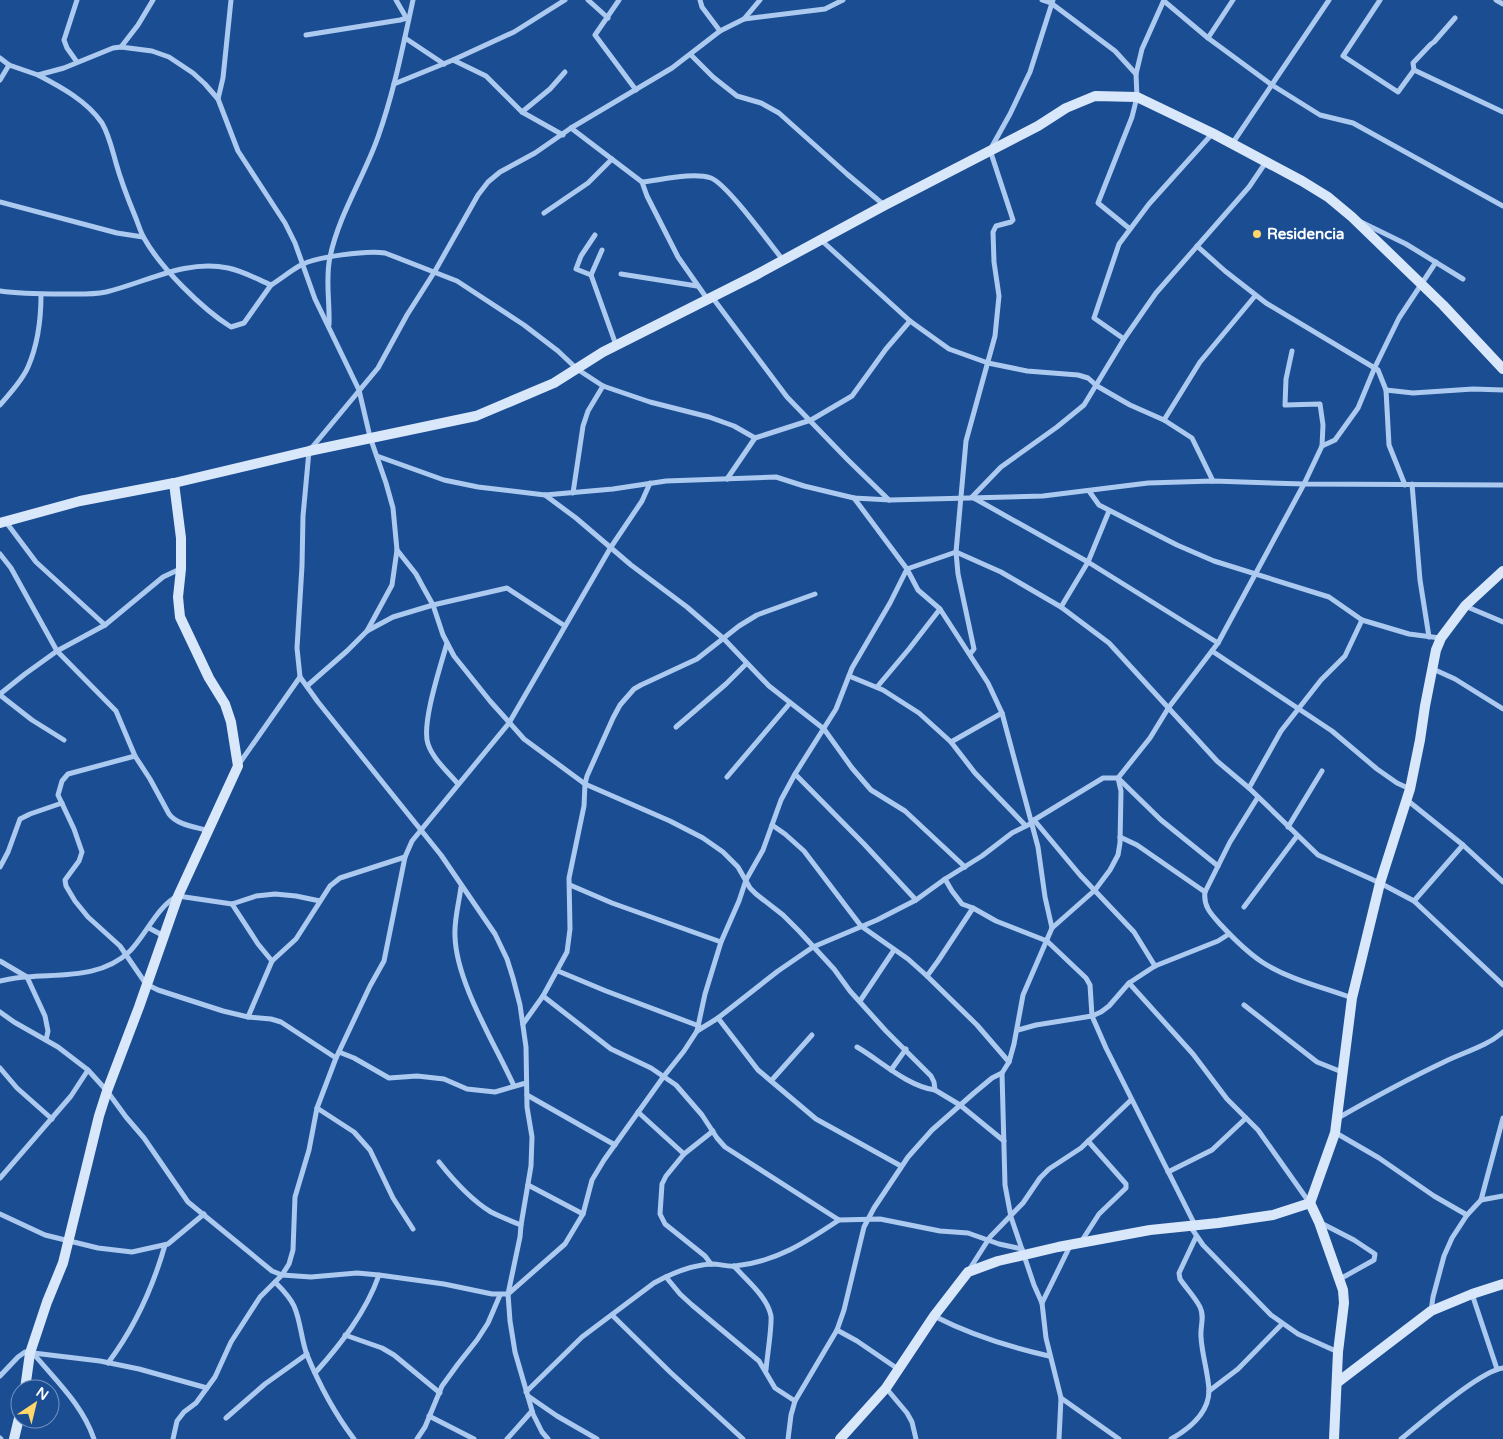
<svg xmlns="http://www.w3.org/2000/svg" width="1503" height="1439" viewBox="0 0 1503 1439" font-family="'Varela Round',sans-serif">
<style>
.lines{fill:none;stroke-linecap:round;stroke-linejoin:round}
.street{stroke:#acc9ef;stroke-width:5}
.secondary{stroke:#d9e7fb;stroke-width:10}
.poi-dot{fill:#ffd76a;stroke:#1b4d93;stroke-width:2}
.labels{text-anchor:middle;dominant-baseline:central;stroke-width:4.5;stroke-linejoin:round;paint-order:stroke}
.poi-label{font-size:15px;font-weight:bold;fill:#fff;stroke:#1b4d93;text-anchor:start}
</style>
<rect width="100%" height="100%" fill="#1b4d93"/>
<g class="lines">
<!-- street -->
<g class="street">
<polyline points="396,0 407,19"/>
<polyline points="588,0 608,18"/>
<polyline points="619,0 595,35 636,90"/>
<polyline points="700,0 702,7 720,31"/>
<polyline points="1042,0 1051,3 1115,51 1136,74"/>
<polyline points="1380,0 1343,56 1398,92 1414,70 1413,63 1431,44 1434,42 1455,18"/>
<polyline points="1496,0 1503,4"/>
<polyline points="1164,1 1208,38 1272,85 1320,115 1353,123 1503,206"/>
<polyline points="744,19 760,0"/>
<polyline points="306,35 400,20 407,18"/>
<polyline points="405,38 444,64"/>
<polyline points="1208,38 1233,0"/>
<polyline points="121,47 138,25 153,0"/>
<polyline points="691,55 713,77 737,96 761,103 779,113 847,174 884,205"/>
<polyline points="0,58 9,65 38,75 64,68 113,48 121,47 152,51 169,57 193,73 205,84 218,99 238,151 285,223 295,243 315,299 359,390 370,437 386,483 393,508 397,550 392,585 367,631 347,651 307,686"/>
<polyline points="453,60 486,76 522,112 563,135"/>
<polyline points="77,62 67,48 64,40 77,0"/>
<polyline points="1414,70 1503,112"/>
<path d="M38 75C61 87 87 101 102 123 109 135 112 149 116 163 121 181 128 199 135 216 138 223 140 231 144 238 160 267 202 309 231 327L244 323 271 285"/>
<polyline points="0,80 9,65"/>
<polyline points="394,84 453,60 514,32 565,0"/>
<polyline points="218,99 223,78 231,0"/>
<polyline points="522,112 550,89 565,72"/>
<polyline points="571,128 642,182 647,196 678,257 708,300"/>
<polyline points="1232,144 1329,0"/>
<path d="M642 182C661 180 693 172 711 178 727 184 770 244 783 260"/>
<polyline points="0,202 117,233 143,237"/>
<polyline points="544,213 588,183 612,159"/>
<polyline points="1361,222 1406,244 1463,279"/>
<polyline points="1130,229 1098,203 1132,117 1137,97 1136,74 1142,49 1164,0"/>
<polyline points="821,240 910,321 949,349 988,363 1027,371 1078,375 1088,378 1097,386 1130,405 1164,420 1192,438 1213,481"/>
<polyline points="1197,246 1225,271 1266,303 1378,370 1386,390 1389,445 1405,485"/>
<polyline points="602,250 591,275 616,345"/>
<polyline points="621,274 697,286"/>
<polyline points="591,275 576,269 581,256 595,235"/>
<path d="M0 291C20 294 41 294 61 294 76 294 91 295 106 292 147 282 186 259 228 268 243 271 257 279 271 285 281 279 290 271 301 265 316 257 367 250 385 253L457 281 524 325 558 351 577 369 603 386 650 402 709 417 734 426 755 438"/>
<polyline points="712,297 787,397 848,460 889,500"/>
<path d="M329 325C330 302 325 279 330 257 339 214 364 177 378 137 394 92 403 46 413 0"/>
<polyline points="1124,339 1094,318 1119,244 1149,204 1212,134"/>
<polyline points="1292,351 1286,379 1285,405 1320,404 1323,425 1322,446"/>
<polyline points="1386,390 1413,393 1473,389 1503,390"/>
<path d="M0 405C10 393 22 381 28 367 38 344 41 319 41 295"/>
<polyline points="1164,420 1200,362 1255,296"/>
<polyline points="377,456 444,480 478,487 545,495 613,489 666,481 776,477 804,486 854,498 890,500 1043,496 1148,483 1213,481 1304,484 1503,485"/>
<polyline points="727,479 755,438 811,420 852,396 886,349 910,321"/>
<polyline points="1412,484 1420,580 1429,637"/>
<polyline points="1089,491 1099,505 1177,545 1214,561 1329,597 1362,620 1409,634 1440,638"/>
<polyline points="573,493 583,426 588,411 603,386"/>
<polyline points="545,495 576,518 631,565 687,607 724,639 769,686 824,729 852,768 871,790 905,811 965,867"/>
<polyline points="854,498 907,569 918,590 940,609 988,683 1002,713 1038,847 1045,897 1052,928"/>
<polyline points="6,522 36,562 105,625"/>
<polyline points="397,550 416,574 423,587 433,605 443,635 454,656 490,701 524,739 585,784 670,821 703,838 723,852 738,867 750,888 756,894 783,915 799,931 834,969 850,991 886,1031 931,1076 934,1082 935,1090 960,1105 1004,1141"/>
<path d="M0 554 11 568 57 651 116 711 135 756 150 779 169 814C177 825 196 827 209 831"/>
<polyline points="1465,606 1503,622"/>
<polyline points="1061,607 1088,562 1109,511"/>
<polyline points="367,631 393,617 433,605 507,588 565,626"/>
<path d="M447 643C441 665 421 724 428 744 433 759 448 772 458 784"/>
<polyline points="1218,643 1088,562 972,497 1001,467 1057,427 1084,405 1124,339 1156,293 1249,187 1266,162"/>
<polyline points="1212,651 1332,731 1377,769 1397,783 1410,789"/>
<polyline points="970,654 974,649 958,574 956,552 966,441 995,336 999,296 994,262 993,232 996,226 1011,222 1013,220 990,150 1010,114 1030,72 1053,0"/>
<polyline points="1433,669 1455,679 1503,709"/>
<polyline points="849,676 883,690 919,713 951,742 975,773 1025,825"/>
<polyline points="877,687 909,649 940,609"/>
<polyline points="0,694 25,674 57,651 105,625 163,577 180,569"/>
<polyline points="0,695 32,720 64,740"/>
<polyline points="676,727 726,684 746,664"/>
<polyline points="951,742 1002,713"/>
<polyline points="135,756 68,774 62,781 58,795 74,829 82,852 79,861 65,880 66,886 75,901 88,917 120,946 146,984 158,990 223,1011 248,1017 271,1019 281,1022 336,1058"/>
<polyline points="239,764 300,677"/>
<polyline points="795,774 864,844 916,900"/>
<polyline points="727,777 790,703"/>
<polyline points="1118,778 1150,738 1169,707 1218,643 1304,484 1322,446 1335,440 1358,408 1375,367 1399,318 1436,262"/>
<polyline points="1249,788 1281,731 1321,680 1345,656 1362,620"/>
<path d="M1258 797 1230 842 1205 892C1203 907 1212 915 1221 925 1233 938 1247 952 1262 962 1288 979 1322 987 1352 998"/>
<polyline points="1407,800 1463,845 1503,882"/>
<polyline points="1034,820 1080,875 1134,932 1155,966"/>
<polyline points="772,825 785,834 804,851 861,926 908,959 927,976 977,1025 1009,1062"/>
<polyline points="1288,827 1322,771"/>
<polyline points="1120,837 1137,845 1205,892"/>
<polyline points="0,867 8,852 20,819 30,814 62,803"/>
<polyline points="945,879 952,891 962,904 973,908 996,921 1047,941 1086,978 1090,985 1092,1016 1106,1048 1195,1225"/>
<polyline points="570,885 612,903 721,942"/>
<path d="M461 887C459 903 454 920 455 936 456 982 495 1044 514 1086"/>
<polyline points="1414,901 1463,845"/>
<polyline points="232,904 258,944 272,961"/>
<polyline points="1244,907 1297,836"/>
<polyline points="149,928 164,936"/>
<polyline points="0,961 27,977 45,1016 48,1031 46,1040"/>
<polyline points="558,971 606,991 699,1026"/>
<polyline points="927,976 938,961 973,908"/>
<path d="M0 981C9 979 18 977 27 977 63 974 102 978 130 951 145 936 159 904 178 896L232 904 256 896 275 894 296 896 320 901"/>
<polyline points="1129,983 1193,1054 1227,1099 1258,1130 1309,1202"/>
<polyline points="543,996 611,1049 651,1068 676,1085 702,1115 717,1138 725,1147 839,1220 880,1219 940,1231 968,1233 999,1244 1022,1249"/>
<polyline points="860,1001 894,950"/>
<polyline points="1244,1005 1317,1062 1342,1072"/>
<polyline points="0,1012 14,1022 58,1047 88,1070 107,1091 126,1117 144,1138 188,1202 272,1271 282,1275 311,1277 357,1273 379,1275 444,1284 492,1294 508,1294 565,1244 583,1214 592,1180 604,1160 664,1076 684,1051 697,1031 705,994 721,942 739,901 746,880 763,850 781,800 795,774 836,709 852,668 890,603 907,569 956,552 1001,572 1061,607 1109,643 1217,761 1249,788 1318,855 1380,883 1414,901 1503,985"/>
<polyline points="248,1017 272,961 296,939 330,886 340,878 405,857"/>
<polyline points="718,1018 758,1070 816,1119 901,1166"/>
<polyline points="523,1024 543,996 567,952 570,929 569,878 584,806 585,784 587,776 613,718 620,705 634,689 641,685 697,659 739,626 757,615 815,594"/>
<polyline points="1018,1030 1036,1025 1092,1016 1101,1012 1109,1006 1129,983 1155,966 1218,941 1229,934"/>
<polyline points="697,1031 718,1018 778,971 813,947 877,920 916,900 945,879 982,856 1012,833 1032,823 1034,820 1103,778 1118,778 1161,820 1218,866"/>
<path d="M857 1047C881 1061 907 1086 935 1090"/>
<polyline points="339,1052 354,1058 389,1078 417,1076 444,1079 467,1089 495,1092 526,1083"/>
<polyline points="0,1068 17,1088 52,1119"/>
<polyline points="891,1070 906,1049"/>
<polyline points="771,1081 812,1035"/>
<polyline points="527,1095 615,1145"/>
<polyline points="317,1108 354,1132 370,1150 393,1198 413,1229"/>
<polyline points="638,1112 684,1154"/>
<path d="M1338 1118C1373 1098 1408 1079 1444 1062 1464 1052 1486 1047 1503 1032"/>
<polyline points="1336,1133 1379,1158 1434,1196 1467,1215"/>
<path d="M439 1162C454 1181 471 1200 491 1212 501 1217 511 1221 521 1225"/>
<polyline points="1168,1172 1212,1150 1246,1118"/>
<polyline points="0,1178 71,1096 88,1070"/>
<polyline points="528,1185 583,1214"/>
<polyline points="1481,1200 1503,1196"/>
<polyline points="0,1214 45,1235 98,1248 132,1252 168,1244 204,1214"/>
<polyline points="1319,1222 1354,1240 1375,1254 1374,1260 1340,1279"/>
<polyline points="1190,1226 1203,1245 1271,1315 1298,1334 1338,1352"/>
<polyline points="1081,1242 1099,1214 1126,1188 1126,1184 1088,1141"/>
<polyline points="711,1264 705,1256 665,1224 660,1214 662,1184 666,1176 684,1154 713,1131"/>
<path d="M734 1266C746 1280 767 1296 771 1316 772 1327 767 1357 766 1370"/>
<polyline points="969,1270 990,1237 1023,1203 1040,1178 1049,1169 1081,1148 1131,1100"/>
<polyline points="666,1277 680,1294 692,1305 759,1361 775,1388 795,1401"/>
<path d="M275 1282C282 1289 290 1297 294 1306 301 1322 301 1339 307 1355 319 1384 335 1414 354 1439"/>
<polyline points="1472,1294 1497,1369"/>
<polyline points="1042,1303 1070,1246"/>
<polyline points="1431,1311 1433,1297 1444,1256 1452,1238 1467,1215 1481,1200 1503,1118"/>
<polyline points="613,1316 670,1372 743,1439"/>
<path d="M934 1316C971 1335 1009 1347 1049 1356"/>
<polyline points="837,1330 857,1341 898,1369"/>
<polyline points="345,1335 382,1348 394,1355 440,1393"/>
<path d="M33 1353C56 1381 82 1404 94 1439"/>
<path d="M108 1363C135 1327 153 1287 165 1245"/>
<path d="M315 1373C341 1344 366 1312 379 1275"/>
<polyline points="0,1376 18,1357 25,1352 100,1361 139,1369 207,1388"/>
<polyline points="886,1388 907,1413 912,1422 916,1439"/>
<polyline points="1209,1391 1238,1369 1282,1324"/>
<path d="M526 1392 582 1337 654 1283C672 1273 692 1265 712 1264 720 1264 728 1267 735 1266 776 1262 806 1242 839 1220"/>
<polyline points="528,1396 557,1416 597,1439"/>
<polyline points="1061,1398 1119,1439"/>
<polyline points="429,1416 474,1439"/>
<polyline points="226,1418 265,1384 307,1354"/>
<polyline points="0,1438 1,1439"/>
<polyline points="173,1439 177,1421 184,1412 196,1403 215,1377 231,1342 260,1297 282,1275 289,1264 293,1250 295,1197 309,1150 317,1108 336,1058 370,986 384,961 405,857 412,841 509,723 611,547 642,501 650,483"/>
<polyline points="417,1439 425,1427 442,1386 458,1364 477,1340 488,1323 500,1295"/>
<polyline points="507,1439 532,1411"/>
<polyline points="548,1439 542,1432 533,1414 515,1352 510,1321 508,1294 520,1237 521,1225 531,1166 532,1137 527,1107 526,1047 520,1005 513,978 507,959 495,934 441,855 318,702 300,677 297,648 302,566 303,516 309,451 378,368 407,315 435,271 478,195 488,182 500,172 535,153 571,128 672,68 720,31 744,19 825,9 843,0"/>
<polyline points="788,1439 791,1415 795,1401 837,1330 844,1310 864,1227 874,1208 908,1157 932,1130 974,1093 992,1078 1002,1073"/>
<polyline points="1059,1439 1061,1398 1046,1338 1042,1303 1034,1285 1011,1217 1005,1185 1002,1073 1009,1062 1014,1044 1023,995 1052,928 1095,890 1110,870 1118,855 1120,843 1121,791 1118,778"/>
<path d="M1171 1439C1189 1429 1209 1413 1209 1390 1208 1372 1202 1355 1201 1337 1200 1326 1205 1317 1200 1307 1195 1297 1186 1288 1180 1279L1179 1273 1196 1237"/>
<path d="M1401 1439C1422 1422 1480 1371 1503 1368"/>
</g>
<!-- secondary -->
<g class="secondary">
<polyline points="0,523 80,501 174,483 309,451 476,416 554,383 603,352 754,276 885,205 1038,126 1066,108 1095,96 1137,97 1212,133 1302,181 1328,197 1352,217 1443,305 1503,369"/>
<polyline points="1310,1203 1319,1222 1343,1290 1344,1303 1338,1352 1334,1439"/>
<polyline points="1338,1382 1431,1311 1472,1294 1503,1284"/>
<polyline points="25,1389 30,1353 47,1302 63,1263 99,1116 107,1091 139,1007 178,896 238,766 231,722 225,704 209,678 180,617 178,597 181,569 181,538 174,483"/>
<polyline points="14,1439 20,1414"/>
<polyline points="840,1439 886,1388 934,1316 968,1272 998,1261 1058,1247 1150,1230 1218,1223 1273,1215 1310,1203 1335,1133 1352,998 1380,883 1410,789 1420,740 1425,706 1436,650 1441,638 1465,606 1503,571"/>
</g>
</g>
<!-- markers -->
<circle class="poi-dot" cx="1257" cy="234" r="5"/>
<g class="labels">
<!-- poi labels -->
<g class="poi-label">
<text x="1267" y="234">Residencia</text>
</g>
</g>
<!-- north arrow -->
<g transform="translate(35 1404) rotate(35)"><circle r="24" fill="#1b4d93" stroke="#7694be"/>
<path d="M0-4L9 19L0 12L-9 19Z" fill="#ffd76a"/>
<text y="-8" font-size="14" font-weight="bold" text-anchor="middle" fill="#ffffff">N</text>
</g>
</svg>
